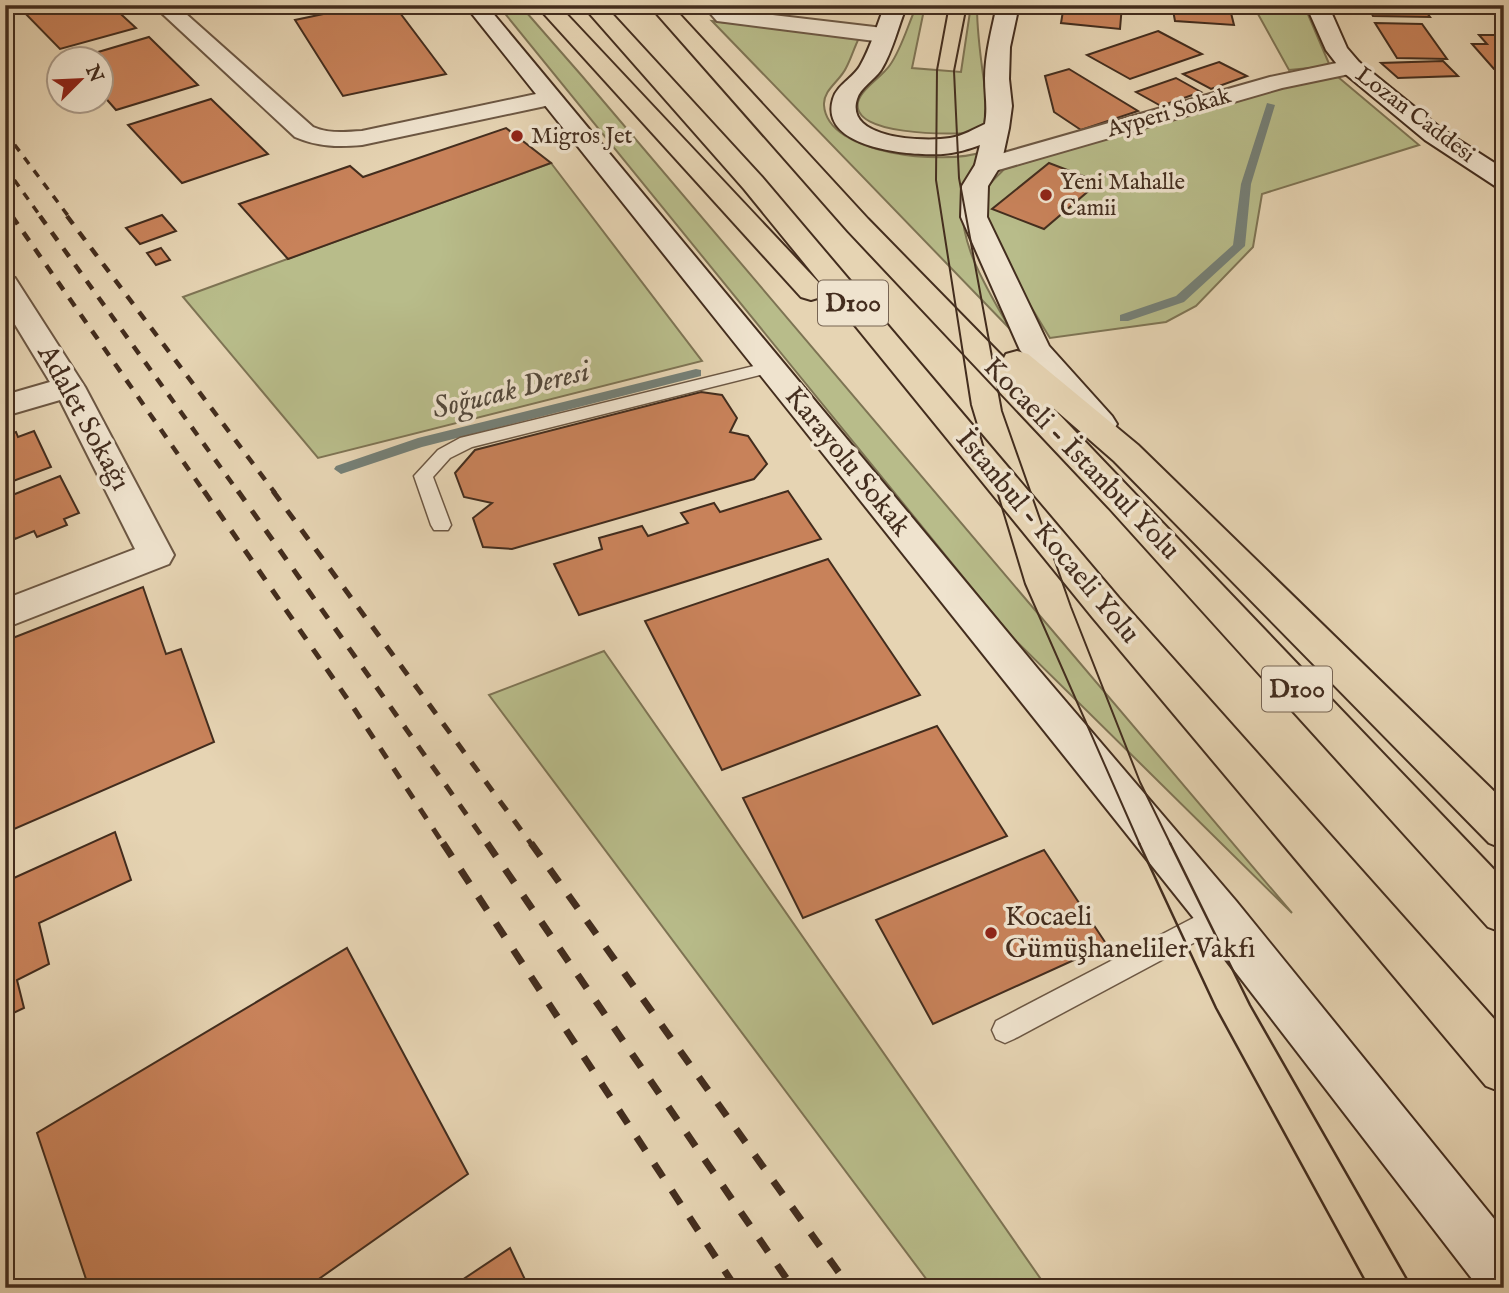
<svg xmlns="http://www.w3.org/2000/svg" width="1509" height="1293" viewBox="0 0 1509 1293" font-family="'IM FELL English',serif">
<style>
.green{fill:#b8bc8a;stroke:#7e7454;stroke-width:2}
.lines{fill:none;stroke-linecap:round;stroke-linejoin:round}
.stream{fill:#758077;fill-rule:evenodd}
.building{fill:#c8825a;stroke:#432d1e;stroke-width:2}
.lane-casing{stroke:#6c5743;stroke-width:3}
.street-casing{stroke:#6c5743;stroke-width:4}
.secondary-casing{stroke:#432d1e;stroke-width:4}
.highway-casing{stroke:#432d1e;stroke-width:4}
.lane{fill:#efe3ce;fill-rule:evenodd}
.street{fill:#efe3ce;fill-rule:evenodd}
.secondary{fill:#efe3ce;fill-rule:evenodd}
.highway{fill:#e6d4b3;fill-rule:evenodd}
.tram-far1{stroke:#432d1e;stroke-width:2}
.tram{stroke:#432d1e;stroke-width:2.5}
.rail-far3{stroke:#432d1e;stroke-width:3.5;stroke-dasharray:8 8;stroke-linecap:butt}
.rail-far2{stroke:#432d1e;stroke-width:4.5;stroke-dasharray:10 10;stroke-linecap:butt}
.rail-far1{stroke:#432d1e;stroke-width:5;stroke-dasharray:12 12;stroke-linecap:butt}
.rail{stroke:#432d1e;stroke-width:7;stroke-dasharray:16 16;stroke-linecap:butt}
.poi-dot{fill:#8f2418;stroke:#efe3ce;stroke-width:2.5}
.labels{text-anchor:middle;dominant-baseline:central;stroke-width:7;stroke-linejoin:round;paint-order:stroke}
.far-street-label{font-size:23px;fill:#432d1e;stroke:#efe3ce}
.far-poi-label{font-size:23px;fill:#432d1e;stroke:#efe3ce;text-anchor:start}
.shield{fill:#efe3ce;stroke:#776453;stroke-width:2}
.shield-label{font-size:26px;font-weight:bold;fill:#432d1e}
.street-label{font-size:28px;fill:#432d1e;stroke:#efe3ce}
.poi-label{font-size:28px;fill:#432d1e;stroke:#efe3ce;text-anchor:start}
.water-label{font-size:30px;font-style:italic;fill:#54493c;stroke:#efe3ce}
</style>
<rect width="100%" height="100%" fill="#e6d4b3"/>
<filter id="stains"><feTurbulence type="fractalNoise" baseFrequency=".00286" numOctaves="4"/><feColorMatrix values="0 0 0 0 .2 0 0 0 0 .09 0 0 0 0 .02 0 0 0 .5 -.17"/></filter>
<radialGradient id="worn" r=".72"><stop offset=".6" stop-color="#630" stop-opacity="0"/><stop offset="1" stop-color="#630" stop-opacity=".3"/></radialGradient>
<!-- green -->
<g class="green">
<polygon points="498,5 520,5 582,76 1292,913 1011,636"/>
<path d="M917 5H925L912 68 961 72 971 5 977 7C977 48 986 85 989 125 983 128 976 132 969 133 949 134 851 136 858 102 862 88 882 77 890 65 902 48 908 24 917 5Z"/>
<polygon points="1253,5 1304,5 1330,66 1289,70"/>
<path d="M712 21 859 38C854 48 851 59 846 68 840 81 823 90 824 105 827 156 947 165 982 152 976 163 968 174 965 186 952 236 987 288 1010 329Z"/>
<path d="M1338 77 1419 145 1262 194 1253 247 1196 306 1166 322 1050 338C1034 312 974 218 986 190 989 183 999 175 1004 169L1284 86Z"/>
<polygon points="551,163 702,361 318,458 183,297"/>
<polygon points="604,651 1047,1288 933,1288 489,695"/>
</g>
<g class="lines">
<!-- stream -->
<g class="stream">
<polygon points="1267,103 1275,105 1251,184 1245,246 1184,302 1128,321 1120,321 1120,315 1176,296 1233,245 1241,184"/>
<polygon points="696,369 701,370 701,376 422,447 341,474 334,469 336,466 418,438"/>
</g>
</g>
<!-- building -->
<g class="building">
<polygon points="17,5 111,5 136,28 60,49"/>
<polygon points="366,5 394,5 446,74 343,96 295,20"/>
<polygon points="1064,5 1122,5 1120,29 1061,23"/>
<polygon points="1172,5 1229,5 1234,25 1175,21"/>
<polygon points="1367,5 1421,5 1430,17 1373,16"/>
<polygon points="1375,23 1422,24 1447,59 1397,58"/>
<polygon points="1158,31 1202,54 1130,79 1087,55"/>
<polygon points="1479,35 1504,35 1504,69 1494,69 1472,44 1487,44"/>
<polygon points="149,37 198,85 116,110 102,94 102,60 71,60"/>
<polygon points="1443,61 1458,76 1398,78 1381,63"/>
<polygon points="1219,62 1247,76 1211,89 1183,74"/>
<polygon points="1069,69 1138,111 1081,130 1054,112 1045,76"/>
<polygon points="1176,78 1201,92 1161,106 1136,92"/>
<polygon points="211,99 268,154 182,183 128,125"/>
<polygon points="506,128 551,163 288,259 239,204 350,166 363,177"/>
<polygon points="1049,163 1099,182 1044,229 992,209"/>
<polygon points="162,215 176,231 140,244 126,228"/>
<polygon points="161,248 170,260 156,265 147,253"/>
<polygon points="701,392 722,395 737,418 730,432 748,436 767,464 754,479 512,549 483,547 473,518 492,503 464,497 455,473 475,450"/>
<polygon points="34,431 51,467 5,484 5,436 16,432 18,437"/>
<polygon points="60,476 79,513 64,519 67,525 37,537 34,531 15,539 13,534 5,537 5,498"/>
<polygon points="788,491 821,539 579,615 554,564 602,549 599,538 642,526 648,536 688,523 681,513 714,503 720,512"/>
<polygon points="828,559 920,695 722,770 645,621"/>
<polygon points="143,587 166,654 181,649 214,742 5,833 5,641"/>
<polygon points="937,726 1007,836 803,918 743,798"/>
<polygon points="115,832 131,880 39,923 49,964 17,980 24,1008 5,1017 5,882"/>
<polygon points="1044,850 1107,945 933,1024 876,920"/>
<polygon points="347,948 468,1174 306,1288 89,1288 37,1133"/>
<polygon points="510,1248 529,1288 450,1288"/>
</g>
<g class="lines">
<defs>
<g id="lane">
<polygon points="770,362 778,367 776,371 472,447 450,458 433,477 451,525 448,530 434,530 431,525 414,476 438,450 460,438"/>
<polygon points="1220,904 1229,908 1232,916 1229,924 1014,1039 1005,1043 996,1039 992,1030 996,1021"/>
</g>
<g id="street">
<path d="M153 5H176L313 127C329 134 345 132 362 131L550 91 558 93 562 98 558 103 550 105 362 145C338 147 318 147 295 137Z"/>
<polygon points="703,5 726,5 731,10 883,28 891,30 894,35 891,40 883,42 725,22 717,21"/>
<polygon points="1351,60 1359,62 1362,67 1359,72 1282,88 988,173 979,170 975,165 979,160 1270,77"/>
<polygon points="5,275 15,278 85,387 174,555 169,564 5,628 5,599 135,549 60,400 5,416 5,395 50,382 5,308"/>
</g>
<g id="secondary">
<polygon points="465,5 486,5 1038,669 1236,901 1504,1231 1504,1288 1479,1288 1204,931"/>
<path d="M885 5H907C898 26 893 51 881 70 874 80 860 88 857 99 844 140 926 142 950 138 963 136 974 129 985 124 988 108 985 95 985 79 985 54 992 29 997 5H1019L1010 47 1009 79 1012 106 1009 128 1001 165 988 186 987 217 1049 346 1112 416 1117 424 1112 432 1101 435 1090 432 1020 350 961 217 962 186 975 165 980 145C969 149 956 153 943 154 913 156 818 149 833 99 837 85 853 78 860 66 871 47 877 25 885 5Z"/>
<polygon points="1306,5 1328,5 1347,48 1359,62 1443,130 1504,169 1504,188 1495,186 1425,140 1343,72 1326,50"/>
</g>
<g id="highway">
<polygon points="536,5 558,5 821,285 825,291 821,297 811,300 801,297"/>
<polygon points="582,5 604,5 762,177 1119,598 1504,1030 1504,1093 1486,1086 1093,618 744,189"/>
<polygon points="649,5 671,5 868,219 1004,358 1006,354 1017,351 1028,354 1138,445 1504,801 1504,849 1489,843 1114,461 1051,406 1504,880 1504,933 1488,927 1110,509 848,231"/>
</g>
</defs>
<!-- lane casing -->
<use href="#lane" class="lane-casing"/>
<!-- street casing -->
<use href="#street" class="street-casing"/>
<!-- secondary casing -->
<use href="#secondary" class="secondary-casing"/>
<!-- highway casing -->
<use href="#highway" class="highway-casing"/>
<!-- lane -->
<use href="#lane" class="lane"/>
<!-- street -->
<use href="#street" class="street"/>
<!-- secondary -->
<use href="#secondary" class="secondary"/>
<!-- highway -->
<use href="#highway" class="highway"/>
<!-- tram-far1 -->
<g class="tram-far1">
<polyline points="949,5 937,70 936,180 971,405 1025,584 1140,845"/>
<polyline points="967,5 954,71 959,178 1002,411 1071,607 1140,782 1171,845"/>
</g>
<!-- tram -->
<g class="tram">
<polyline points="1139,843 1216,1008 1369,1288"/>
<polyline points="1170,843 1250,1005 1412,1288"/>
</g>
<!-- rail-far3 -->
<g class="rail-far3">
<polyline points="5,132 69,217"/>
<polyline points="5,167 41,217"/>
<polyline points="5,205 13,217"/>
</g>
<!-- rail-far2 -->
<g class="rail-far2">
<polyline points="12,216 205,493"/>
<polyline points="40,216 239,493"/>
<polyline points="67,216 275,493"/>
</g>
<!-- rail-far1 -->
<g class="rail-far1">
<polyline points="204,491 355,710 444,845"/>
<polyline points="238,491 488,845"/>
<polyline points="273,491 532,845"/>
</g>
<!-- rail -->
<g class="rail">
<polyline points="443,843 736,1288"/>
<polyline points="487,843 793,1288"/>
<polyline points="531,843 850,1288"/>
</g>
</g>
<!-- markers -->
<g class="poi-dot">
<circle cx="517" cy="136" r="7"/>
<circle cx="1046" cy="195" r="7"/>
<circle cx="991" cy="933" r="7"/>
</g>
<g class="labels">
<!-- far-street labels -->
<g class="far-street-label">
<text transform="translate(1169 113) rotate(-16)">Ayperi Sokak</text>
<text transform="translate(1415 115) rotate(37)">Lozan Caddesi</text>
</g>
<!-- far-poi labels -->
<g class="far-poi-label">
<text x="531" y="136">Migros Jet</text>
<text x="1060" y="182">Yeni Mahalle<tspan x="1060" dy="26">Camii</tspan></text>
</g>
<!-- shield labels -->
<g class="shield">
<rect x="818" y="280.5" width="70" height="45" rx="5"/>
<rect x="1262" y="666.5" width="70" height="45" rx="5"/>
</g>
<g class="shield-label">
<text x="853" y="303">D100</text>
<text x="1297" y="689">D100</text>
</g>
<!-- street labels -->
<g class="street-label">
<text transform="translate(83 418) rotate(61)">Adalet Sokağı</text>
<text transform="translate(1081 459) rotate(46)">Kocaeli - İstanbul Yolu</text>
<text transform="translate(847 462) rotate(51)">Karayolu Sokak</text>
<text transform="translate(1047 537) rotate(50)">İstanbul - Kocaeli Yolu</text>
</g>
<!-- poi labels -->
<g class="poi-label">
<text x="1005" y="917">Kocaeli<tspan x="1005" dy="32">Gümüşhaneliler Vakfı</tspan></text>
</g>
<!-- water labels -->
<g class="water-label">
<text transform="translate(511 391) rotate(-14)">Soğucak Deresi</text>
</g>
</g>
<!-- margin -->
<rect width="1509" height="1293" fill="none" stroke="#e6d4b3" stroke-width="28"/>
<rect x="7" y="7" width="1495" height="1279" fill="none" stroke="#432d1e" stroke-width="3.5"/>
<rect x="14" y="14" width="1481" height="1265" fill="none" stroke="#432d1e" stroke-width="2"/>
<!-- north arrow -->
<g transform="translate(80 80) rotate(66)"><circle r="33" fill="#efe3ce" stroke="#aa9a88" stroke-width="2"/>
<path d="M0-5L12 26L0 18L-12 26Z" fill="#8f2418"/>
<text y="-10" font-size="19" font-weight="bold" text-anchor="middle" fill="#432d1e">N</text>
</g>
<rect width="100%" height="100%" filter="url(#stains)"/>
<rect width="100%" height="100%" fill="url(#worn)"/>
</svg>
